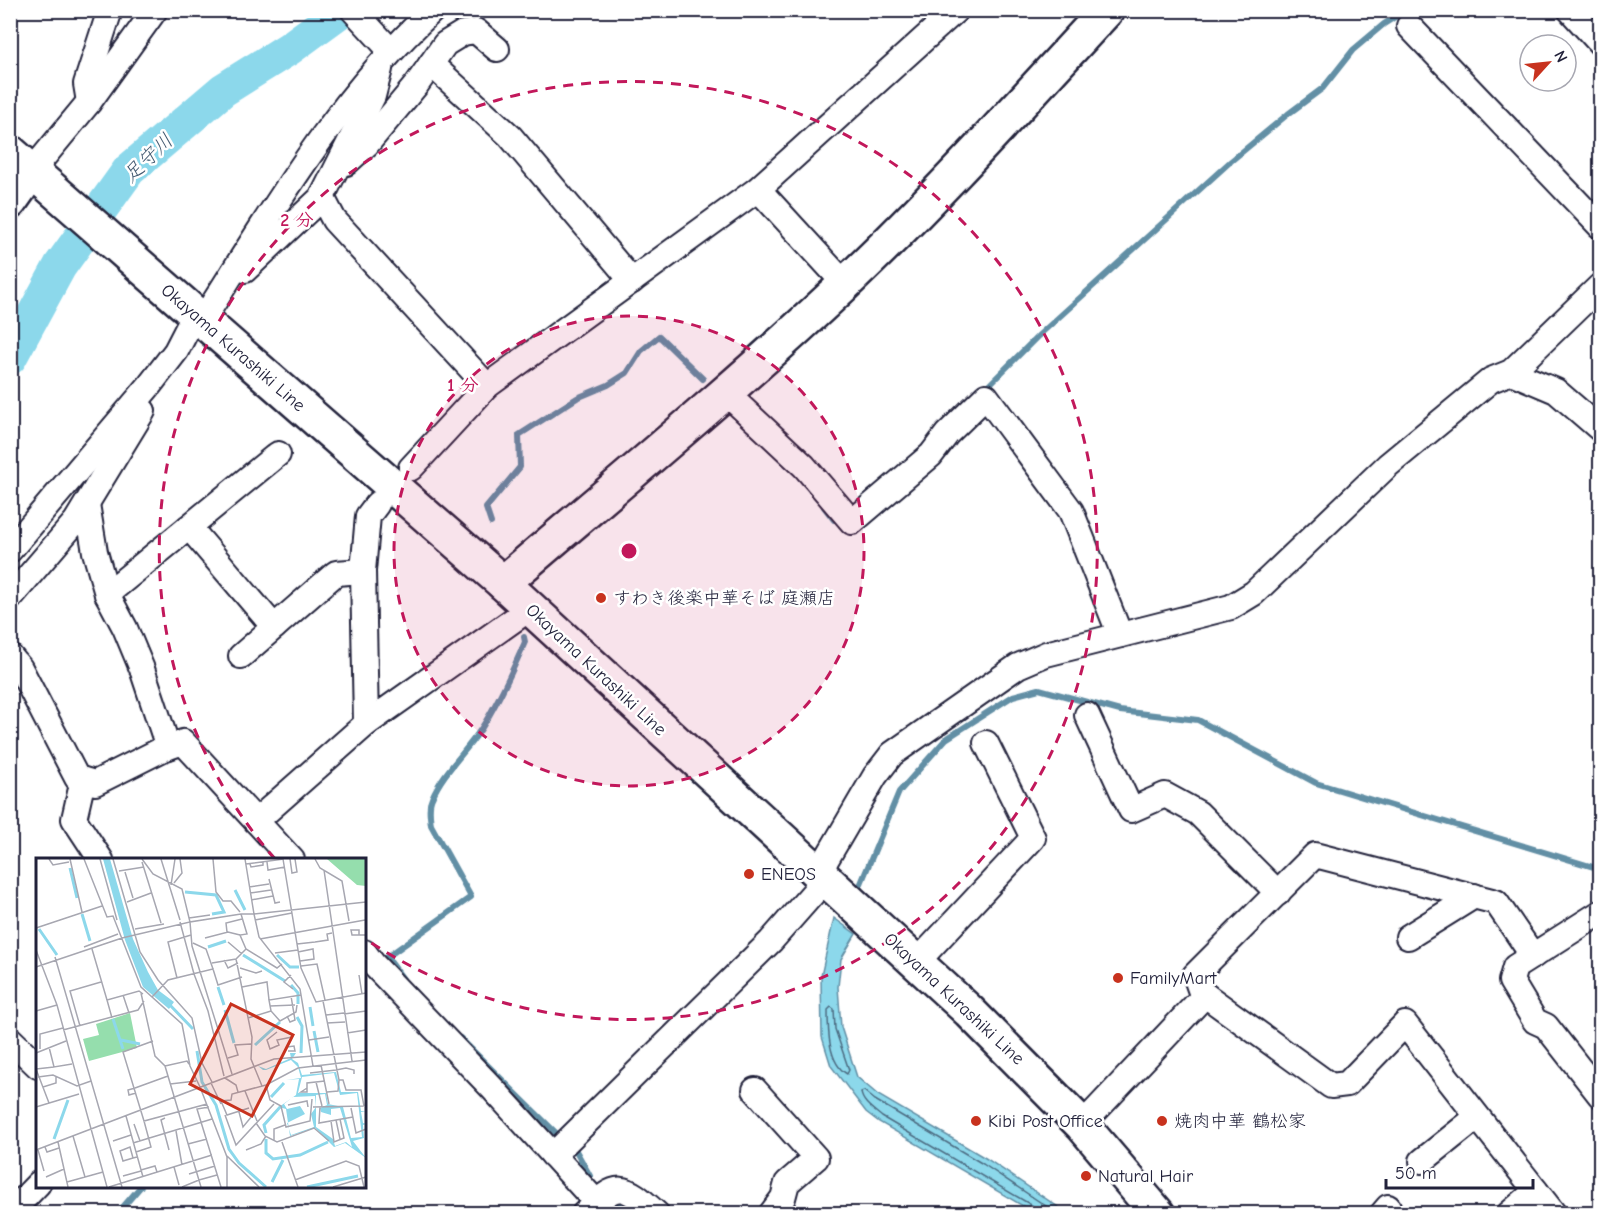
<svg xmlns="http://www.w3.org/2000/svg" width="1611" height="1224" viewBox="0 0 1611 1224" font-family="'Comic Neue','Klee One',sans-serif">
<style>
.water{fill:#8cd8eb;stroke:#628fa5;stroke-width:1.5}
.lines{fill:none;stroke-linecap:round;stroke-linejoin:round}
.shore{stroke:#4c6b81;stroke-width:1.5}
.stream{stroke:#628fa5;stroke-width:6}
.river{stroke:#8cd8eb;stroke-width:34}
.street-casing{stroke:#22223b;stroke-width:28}
.secondary-casing{stroke:#22223b;stroke-width:38}
.street{stroke:#fff;stroke-width:24}
.secondary{stroke:#fff;stroke-width:33}
.ring{fill:none;stroke:#c2185b;stroke-width:3;stroke-dasharray:10 8}
.poi-dot{fill:#c8321e;stroke:#fff;stroke-width:2}
.labels{text-anchor:middle;dominant-baseline:central;stroke-width:5;stroke-linejoin:round;paint-order:stroke}
.street-label{font-size:18px;fill:#22223b;stroke:#fff}
.poi-label{font-size:18px;fill:#22223b;stroke:#fff;text-anchor:start}
.water-label{font-size:20px;font-style:italic;fill:#425970;stroke:#fff}
.inset-river{fill:none;stroke:#8cd8eb;stroke-width:3}
.inset-road{fill:none;stroke:#a7a7b1;stroke-width:1.5}
.view{fill:#c8321e;fill-opacity:0.15;stroke:#c8321e;stroke-width:3}
.inset-edge{fill:none;stroke:#22223b;stroke-width:3}
.centre{fill:#c2185b;stroke:#fff;stroke-width:3}
.ring-label{font-size:18px;text-anchor:middle;font-weight:bold;fill:#c2185b;stroke:#fff;stroke-width:5;stroke-linejoin:round;paint-order:stroke}
</style>
<rect width="100%" height="100%" fill="#fff"/>
<filter id="ink" filterUnits="userSpaceOnUse"><feTurbulence type="fractalNoise" baseFrequency=".0167" numOctaves="2"/><feDisplacementMap in="SourceGraphic" scale="12" xChannelSelector="R" yChannelSelector="G"/><feConvolveMatrix kernelMatrix="1 2 1 2 8 2 1 2 1" color-interpolation-filters="sRGB"/></filter>
<g filter="url(#ink)">
<!-- water -->
<polygon class="water" points="834,918 856,934 841,959 838,987 841,1027 857,1077 878,1095 987,1159 1067,1213 1035,1213 879,1122 866,1112 831,1066 822,1037 821,976"/>
<g class="lines">
<!-- shore -->
<g class="shore">
<path d="M831 1007 834 1009 835 1029 849 1070 847 1074C828 1063 828 1030 828 1010Z"/>
<path d="M1037 1214 1033 1206 882 1117C874 1110 862 1103 861 1092L864 1091 875 1100 983 1164 1058 1214"/>
</g>
<!-- stream -->
<g class="stream">
<polyline points="984,390 1038,336 1231,161 1288,114 1323,88 1353,50 1384,24 1406,10"/>
<polyline points="824,507 834,520 840,519"/>
<polyline points="491,523 486,508 520,467 519,435 577,398 608,385 627,373 641,351 659,336 703,379"/>
<polyline points="857,893 899,792 946,739 1013,696 1039,689 1120,711 1198,720 1316,783 1600,869"/>
<path d="M403 979 387 957 471 897 431 825C430 816 428 806 432 798 443 772 466 752 481 729 499 701 512 672 525 642L524 637"/>
<polyline points="460,1038 562,1139"/>
<polyline points="570,1145 575,1149 590,1176"/>
<polyline points="615,1202 629,1214"/>
<polyline points="117,1214 141,1186"/>
</g>
<!-- river -->
<polyline class="river" points="10,358 60,266 129,170 223,90 290,48 342,10"/>
<defs>
<g id="street">
<polyline points="353,10 391,51"/>
<polyline points="1570,10 1600,43"/>
<polyline points="1409,26 1600,226"/>
<polyline points="431,64 510,136 632,281"/>
<polyline points="89,102 86,84 110,10"/>
<polyline points="346,163 367,144 417,84 445,44 463,33 476,31 497,49"/>
<polyline points="32,171 89,102 155,10"/>
<polyline points="758,189 845,284"/>
<polyline points="322,197 334,220 487,386"/>
<polyline points="245,270 322,197 373,96 380,69"/>
<path d="M202 321C271 213 337 98 433 10"/>
<polyline points="1511,372 1556,391 1600,429"/>
<polyline points="725,392 804,466 852,522 931,455 947,434 986,396 1071,511 1120,635"/>
<polyline points="411,468 487,386 758,189 956,10"/>
<polyline points="87,504 95,552 107,594 125,628 142,669 168,747"/>
<polyline points="189,527 274,627"/>
<polyline points="10,550 149,386 176,351 195,314"/>
<polyline points="107,594 278,454"/>
<polyline points="10,598 76,521 143,411"/>
<polyline points="10,656 20,668 77,778 95,783 163,749 183,742 292,860"/>
<polyline points="241,656 336,573 363,571"/>
<polyline points="1087,715 1131,810 1165,795 1198,813 1278,893"/>
<polyline points="366,724 529,609"/>
<polyline points="83,780 74,819 101,860"/>
<polyline points="256,821 366,724 363,571 368,516 377,504"/>
<polyline points="1600,913 1515,967 1511,981 1535,1021 1546,1026 1600,1095"/>
<polyline points="1408,937 1474,896"/>
<polyline points="364,952 373,964 493,1089 596,1202"/>
<polyline points="1533,956 1496,902 1315,855 1195,975 1201,992 1331,1086 1347,1084 1405,1024 1554,1214"/>
<polyline points="916,963 1033,838 986,743"/>
<polyline points="10,1039 38,1066"/>
<polyline points="755,1090 816,1158 787,1183 783,1198 771,1214"/>
<polyline points="1082,1125 1205,995"/>
<polyline points="553,1155 771,941 815,891 826,860 875,776 892,754 1018,666 1046,654 1231,607 1254,593 1388,465 1491,380 1511,372 1600,286"/>
<polyline points="1422,1161 1477,1117"/>
<polyline points="10,1213 38,1184"/>
<path d="M584 1214C618 1180 623 1183 657 1214"/>
<polyline points="1382,1214 1388,1207"/>
<polyline points="1509,1214 1536,1191"/>
</g>
<g id="secondary">
<polyline points="10,152 503,583 969,1011 1082,1125 1158,1214"/>
<polyline points="10,202 32,171"/>
<path d="M503 583C617 485 734 389 844 285 936 198 1021 103 1107 10"/>
</g>
</defs>
<!-- street casing -->
<use href="#street" class="street-casing"/>
<!-- secondary casing -->
<use href="#secondary" class="secondary-casing"/>
<!-- street -->
<use href="#street" class="street"/>
<!-- secondary -->
<use href="#secondary" class="secondary"/>
</g>
</g>
<!-- distance rings -->
<circle cx="629" cy="551" r="235" fill="#c2185b" fill-opacity=".12"/>
<g class="ring">
<circle cx="629" cy="551" r="235"/>
<path d="M275 859A469 469 0 1 1 367 940"/>
</g>
<!-- markers -->
<g class="poi-dot">
<circle cx="601" cy="598" r="6"/>
<circle cx="749" cy="874" r="6"/>
<circle cx="1118" cy="978" r="6"/>
<circle cx="976" cy="1121" r="6"/>
<circle cx="1162" cy="1121" r="6"/>
<circle cx="1086" cy="1176" r="6"/>
</g>
<g class="labels">
<!-- street labels -->
<g class="street-label">
<text transform="translate(233 348) rotate(41)">Okayama Kurashiki Line</text>
<text transform="translate(596 670) rotate(43)">Okayama Kurashiki Line</text>
<text transform="translate(954 999) rotate(43)">Okayama Kurashiki Line</text>
</g>
<!-- poi labels -->
<g class="poi-label">
<text x="613" y="598">すわき後楽中華そば 庭瀬店</text>
<text x="761" y="874">ENEOS</text>
<text x="1130" y="978">FamilyMart</text>
<text x="988" y="1121">Kibi Post Office</text>
<text x="1174" y="1121">焼肉中華 鶴松家</text>
<text x="1098" y="1176">Natural Hair</text>
</g>
<!-- water labels -->
<g class="water-label">
<text transform="translate(148 158) rotate(-44)">足守川</text>
</g>
</g>
<!-- overview -->
<g transform="translate(36 858)">
<rect width="330" height="330" fill="#fff"/>
<path d="M291 1H330V28L321 27ZM94 155 101 190 53 203 47 181 63 177 60 166Z" fill="#95dead"/>
<path d="M67 1H74L97 81 112 114 122 132 138 144 133 151 107 129 89 82ZM254 195H260L256 201 262 205 266 217 300 214 305 234H322L325 253H330L325 254 327 265 330 266 327 267 328 280 317 283 330 300 309 285 298 289 279 270 254 278 250 251 243 249 260 237 263 221 250 222 265 220 262 209 255 202 230 212H227L222 208 230 211 255 200ZM298 215 304 237 321 235 326 279 315 280 307 249 292 246 290 235H262L266 219ZM289 236 291 247 284 250 285 254 295 257V251L304 250 316 289 310 284 299 288 297 281 280 269V237ZM279 238 280 249 275 256 278 269 255 277 251 265 269 256 264 248 251 251 248 246 257 239Z" fill="#8cd8eb" fill-rule="evenodd"/>
<path class="inset-river" d="M34 10 41 40M199 32 209 52M149 34 180 37 188 54 176 56M46 56 54 83M3 71 21 97M172 89 190 83M207 97 249 123M241 97 254 109H263M255 127 262 135V146M182 129 188 147M132 145 157 171M274 149 277 168M189 152 198 185M261 159 266 168 265 195M77 161 87 191M278 173 282 194M85 182 104 186M219 187 244 164M161 193 166 224 180 247 193 291 203 305 230 329M235 239 248 225M230 275 228 267 245 248M18 281 32 242M230 281V295L237 301 264 297 292 284M236 324 247 302M271 329 322 318"/>
<path class="inset-road" d="M13 1 17 7 33 4M34 1 46 54M48 1 71 59 77 58 105 129 146 166 154 208 164 229M64 1 81 62M77 1 104 94 122 122 156 160 166 205 176 224M125 1 144 62M177 1 180 34 187 43H195L204 54M209 1 218 56 330 44M247 1 265 110 280 144 330 135M254 1 256 15 261 14 259 1M279 1 284 10 306 23 313 63M106 4 125 65M231 4 232 12 249 9M210 6 248 1M214 6 215 9 227 7V4M288 12 316 203M83 13 108 9M89 14 97 40M233 21 239 45 244 44M138 25 146 15 144 1M135 27 139 1M213 29 233 26M214 35 235 32M215 42 237 38M91 44 115 35M205 56 211 76 204 77 210 91 241 110 246 106M153 60 174 57M219 62 256 55M144 64 158 116M0 70 66 48M99 71 128 66M191 74 190 65 206 61M323 77V72H315L316 77H330M169 80 192 74 204 77M224 81 329 62M192 84 206 96M279 84 292 82 291 76 296 75M261 86 279 84M48 89 82 76M56 91 71 142M0 92 21 147 71 329M262 94 277 91 278 101 264 103M239 95 262 92M19 99 86 329M200 101 216 179 215 201 226 228M188 102 192 110 202 105M176 105 200 101 210 91M265 108 281 106 289 142M0 109 86 80 154 64 146 31 117 16 106 1M204 110 220 115 226 113M177 111 182 127 206 119M158 116 172 153 188 218M255 117 248 124 257 131M323 117 326 136M141 120 132 84 155 77M206 129 231 124 233 142M105 135 119 198 129 208 165 329M87 137 93 155M116 139 132 122 177 111 170 91 157 85M287 143 303 222H307L310 232H325L328 248M261 147 260 154 244 163 235 153 233 142 265 137M234 148 259 147M0 153 21 147M308 156 330 153M290 157 308 155M251 158 254 164 259 162 255 138M76 160 71 142 103 133 107 136M212 160 235 153M291 165 309 164M44 168 34 133 65 124M27 172 102 152 108 143M241 174 231 182 234 191 243 187 241 182 256 179M311 175 330 172M273 182 293 179M117 183 87 194 108 263 171 246M13 189 18 209 36 206M251 189 258 188 259 193H252M4 191V176L27 170M0 195 30 183M192 200 202 197 199 187 215 186M285 207 293 246M129 208 151 203 153 206M0 211 13 245M0 211 18 209M300 212 310 210 318 212V216M274 215 300 212M196 216 156 88 154 64 205 56H218L223 79 264 131 277 208M2 219 17 217 41 228 55 223M189 220 200 227 202 234M280 224 286 248M175 225 185 246M134 226 160 223M230 227 234 242 245 248 250 269 274 263 276 241M7 229 20 225V218M164 229 191 299V329M99 230 132 218M99 230 92 232 93 237 100 235M271 230 265 234H271V225L289 223M209 233 221 263M291 234 302 233 303 222M252 247 271 243 272 249M0 249 43 236M173 249 161 251 185 329M277 249 328 248M284 249 283 265 317 259M213 250 191 257 185 243 195 242 196 236 230 227 262 210 330 202M315 250 320 275 330 271M203 254 207 269 216 258M189 257 200 287 238 246M90 258 107 319M129 260 125 262 133 292M300 262 304 281M295 263 298 284 308 280 304 261M220 265 229 278 241 284 278 270 293 283M98 266 104 283M140 273 146 307M37 278 49 319M238 282V271L249 267M77 283 95 277M22 284 32 329M246 284 262 329M97 285 176 261M152 286 171 281M9 289 11 294 23 290M0 292 238 201 330 194M2 292 8 313M210 292 225 286 230 278M100 294 115 289 108 263M190 297 223 329M97 300 94 289 84 293 87 303 97 300 101 299M138 309 143 327M105 312 119 308 121 314M153 316 179 308M87 318 105 313M10 319 28 311M163 322 181 317M259 322 310 303 323 308 328 329M31 324 67 314M73 329 176 297M146 329 163 322M297 329 330 319"/>
<path class="view" d="M195 146 257 177 216 258 154 226Z"/>
<rect width="330" height="330" class="inset-edge"/>
</g>
<circle cx="629" cy="551" r="9" class="centre"/>
<g class="ring-label">
<text x="297" y="226">2 分</text>
<text x="463" y="391">1 分</text>
</g>
<!-- margin -->
<rect width="1611" height="1224" fill="none" stroke="#fff" stroke-width="36"/>
<rect x="18" y="18" width="1575" height="1188" fill="none" stroke="#22223b" stroke-width="2" filter="url(#ink)"/>
<!-- north arrow -->
<g transform="translate(1548 63) rotate(63)"><circle r="28" fill="#ffffff" stroke="#a7a7b1" stroke-width="1.5"/>
<path d="M0-4.5L10 22L0 15L-10 22Z" fill="#c8321e"/>
<text y="-9" font-size="16" font-weight="bold" text-anchor="middle" fill="#22223b">N</text>
</g>
<!-- scale -->
<path d="M1386 1179v9h147v-9" fill="none" stroke="#22223b" stroke-width="3"/>
<text x="1395" y="1179" font-size="18" fill="#22223b" stroke="#ffffff" stroke-width="4.5" paint-order="stroke">50 m</text>
</svg>
